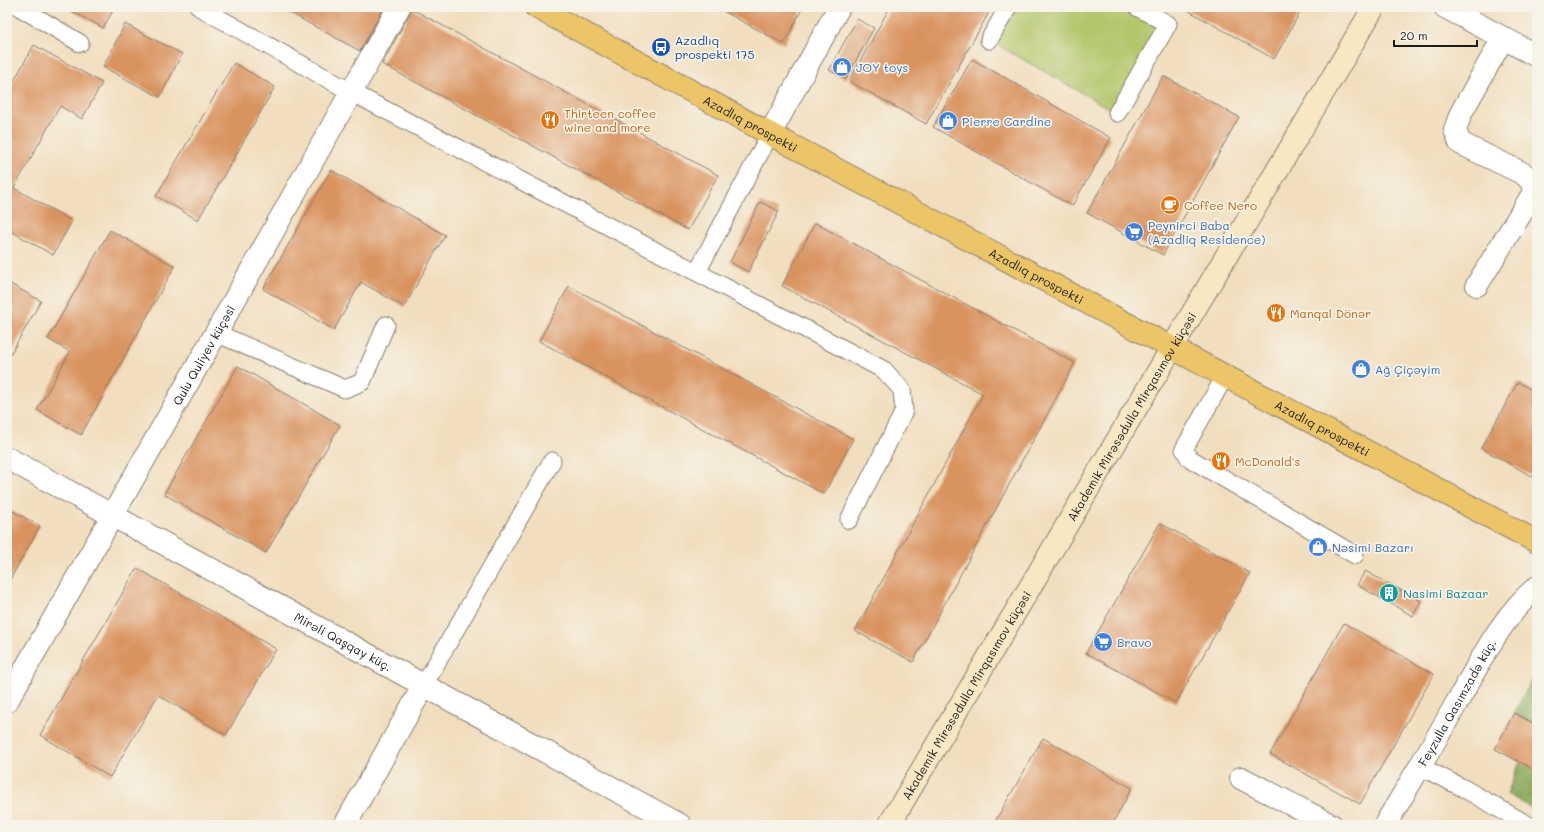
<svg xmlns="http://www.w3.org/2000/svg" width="1544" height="832" viewBox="0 0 1544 832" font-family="Mali,sans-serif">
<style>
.green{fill:#b2c66a;stroke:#677143}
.forest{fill:#8dab5e;stroke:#54643d}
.building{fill:#d9935f}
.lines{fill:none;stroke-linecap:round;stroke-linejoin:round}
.lane-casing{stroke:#867d6d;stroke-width:19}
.street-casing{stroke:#867d6d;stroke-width:24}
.secondary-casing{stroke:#867d6d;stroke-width:24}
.primary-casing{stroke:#867d6d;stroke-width:24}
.lane{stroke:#fff;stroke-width:17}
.street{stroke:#fff;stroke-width:22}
.secondary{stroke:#f7e8c3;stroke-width:22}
.primary{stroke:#ecc569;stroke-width:22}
.labels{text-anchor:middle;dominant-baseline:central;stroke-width:3.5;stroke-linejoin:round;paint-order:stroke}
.transit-label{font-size:12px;fill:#164399;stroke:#f7f3e8;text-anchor:start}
.shop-label{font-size:12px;fill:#366cbe;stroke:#f7f3e8;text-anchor:start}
.food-label{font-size:12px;fill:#c56008;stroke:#f7f3e8;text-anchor:start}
.street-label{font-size:12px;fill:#1c1c1c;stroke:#f7f3e8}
.culture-label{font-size:12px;fill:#0d838f;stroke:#f7f3e8;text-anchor:start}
</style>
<rect width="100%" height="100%" fill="#f7f3e8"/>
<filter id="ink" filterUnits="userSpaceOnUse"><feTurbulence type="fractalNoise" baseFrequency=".025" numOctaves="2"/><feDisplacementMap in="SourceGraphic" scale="8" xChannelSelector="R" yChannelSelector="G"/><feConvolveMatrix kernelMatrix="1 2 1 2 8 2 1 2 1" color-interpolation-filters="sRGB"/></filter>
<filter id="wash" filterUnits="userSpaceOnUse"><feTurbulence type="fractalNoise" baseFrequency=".012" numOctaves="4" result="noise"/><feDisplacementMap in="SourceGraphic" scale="16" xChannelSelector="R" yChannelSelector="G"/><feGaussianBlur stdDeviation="0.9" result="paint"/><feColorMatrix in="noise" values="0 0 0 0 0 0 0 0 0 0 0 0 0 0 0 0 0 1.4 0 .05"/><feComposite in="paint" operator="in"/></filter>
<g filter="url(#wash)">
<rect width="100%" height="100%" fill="#f1debe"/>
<!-- green -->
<polygon class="green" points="1008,7 1137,7 1168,24 1117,113 989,40"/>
<!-- forest -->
<g class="forest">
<polygon points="1537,670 1537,725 1514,713"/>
<polygon points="1520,762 1537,771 1537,811 1507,794"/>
</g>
<g id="blocks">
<!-- building -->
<g class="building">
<polygon points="64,7 115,7 103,28"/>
<polygon points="279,7 384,7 360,51"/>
<polygon points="716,7 803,7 784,44"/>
<polygon points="890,7 992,7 926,124 849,81"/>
<polygon points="1182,7 1303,7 1274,59"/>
<polygon points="412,9 718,175 688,230 382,64"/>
<polygon points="857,19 874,28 846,79 829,70"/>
<polygon points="125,24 182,54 160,97 103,67"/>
<polygon points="34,45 102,83 82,119 60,106 14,188 72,221 53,255 7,229 7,93"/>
<polygon points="972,59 1111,138 1072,206 933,127"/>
<polygon points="234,63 275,87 198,220 156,196"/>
<polygon points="1163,76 1239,117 1163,255 1087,213"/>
<polygon points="331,170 445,235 404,307 361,282 334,330 263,289"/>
<polygon points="760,202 779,211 748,272 730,262"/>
<polygon points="815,223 1075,363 913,662 855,631 983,394 782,286"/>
<polygon points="110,230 175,266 81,435 37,410 70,352 48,339"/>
<polygon points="7,282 41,301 7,360"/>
<polygon points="569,286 853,439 824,494 539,341"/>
<polygon points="238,366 340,425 266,553 164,494"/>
<polygon points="1518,382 1537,393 1537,479 1481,448"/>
<polygon points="7,508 40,526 7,585"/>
<polygon points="1160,523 1250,573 1176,703 1086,653"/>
<polygon points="137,568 276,649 226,735 158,695 110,777 40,735"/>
<polygon points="1365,571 1421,601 1413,616 1357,585"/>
<polygon points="1344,623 1434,674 1360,804 1270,754"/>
<polygon points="1514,713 1537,725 1537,771 1495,749"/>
<polygon points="1043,738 1132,788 1112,825 993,825"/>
</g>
</g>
</g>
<g filter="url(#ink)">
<use href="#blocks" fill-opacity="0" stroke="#867d6d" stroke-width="1"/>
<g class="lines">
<defs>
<g id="lane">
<polyline points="19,7 80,43"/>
<polyline points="199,7 351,92 884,370 902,390 904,411 849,520"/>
<polyline points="989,40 1008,7"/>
<polyline points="1117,113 1168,24 1137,7"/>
<polyline points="697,272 770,134"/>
<polyline points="216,333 345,389 362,382 386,325"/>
<polyline points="1225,376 1184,449 1189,458 1355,555"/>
<polyline points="424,685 552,461"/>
<polyline points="1421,767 1463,788 1528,825"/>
</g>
<g id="street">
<polyline points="1445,7 1537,56"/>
<polyline points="770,134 839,7"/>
<polyline points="1477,285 1534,192 1532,182 1524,174 1460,143 1455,130 1461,113 1503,38"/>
<path id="s1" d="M7 458 680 825"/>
<path id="s2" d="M7 701 216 333 399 7"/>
<polyline points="1241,778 1331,825"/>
<polyline points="345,825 424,685"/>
<path id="s3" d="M1385 825C1409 785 1433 745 1456 704 1479 664 1501 617 1537 587"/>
</g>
<g id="secondary">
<path id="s4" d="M889 825 1374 7"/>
</g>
<g id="primary">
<path id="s5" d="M536 7 770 134 1537 542"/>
</g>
</defs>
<!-- lane casing -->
<use href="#lane" class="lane-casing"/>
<!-- street casing -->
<use href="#street" class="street-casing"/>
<!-- secondary casing -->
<use href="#secondary" class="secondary-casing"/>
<!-- primary casing -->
<use href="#primary" class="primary-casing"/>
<!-- lane -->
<use href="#lane" class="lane"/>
<!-- street -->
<use href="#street" class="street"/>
<!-- secondary -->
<use href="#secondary" class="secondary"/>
<!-- primary -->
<use href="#primary" class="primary"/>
</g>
</g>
<!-- icons -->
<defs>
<symbol id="bus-disc" viewBox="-11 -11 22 22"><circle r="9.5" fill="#1a4fb4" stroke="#f7f3e8"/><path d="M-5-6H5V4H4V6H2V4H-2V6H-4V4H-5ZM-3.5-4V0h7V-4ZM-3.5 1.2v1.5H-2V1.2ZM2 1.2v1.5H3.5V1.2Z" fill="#fff"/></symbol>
<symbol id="shop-disc" viewBox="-11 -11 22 22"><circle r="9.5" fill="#3f7fe0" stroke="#f7f3e8"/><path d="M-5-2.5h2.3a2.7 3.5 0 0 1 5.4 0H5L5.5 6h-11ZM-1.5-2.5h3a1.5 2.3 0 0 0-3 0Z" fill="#fff"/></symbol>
<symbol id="restaurant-disc" viewBox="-11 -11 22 22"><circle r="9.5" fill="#e8710a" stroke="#f7f3e8"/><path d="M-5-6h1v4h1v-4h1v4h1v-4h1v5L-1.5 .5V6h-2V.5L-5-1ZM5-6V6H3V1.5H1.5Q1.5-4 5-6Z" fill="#fff"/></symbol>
<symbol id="cafe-disc" viewBox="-11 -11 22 22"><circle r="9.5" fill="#e8710a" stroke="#f7f3e8"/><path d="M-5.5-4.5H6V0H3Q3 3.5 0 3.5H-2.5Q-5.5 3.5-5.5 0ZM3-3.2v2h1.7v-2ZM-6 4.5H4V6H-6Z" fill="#fff"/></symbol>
<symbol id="supermarket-disc" viewBox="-11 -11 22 22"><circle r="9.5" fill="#3f7fe0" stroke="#f7f3e8"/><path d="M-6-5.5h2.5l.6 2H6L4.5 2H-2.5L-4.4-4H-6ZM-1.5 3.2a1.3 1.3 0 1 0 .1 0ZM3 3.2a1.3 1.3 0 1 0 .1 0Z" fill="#fff"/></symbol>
<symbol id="building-disc" viewBox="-11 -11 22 22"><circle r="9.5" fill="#0f9aa8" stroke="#f7f3e8"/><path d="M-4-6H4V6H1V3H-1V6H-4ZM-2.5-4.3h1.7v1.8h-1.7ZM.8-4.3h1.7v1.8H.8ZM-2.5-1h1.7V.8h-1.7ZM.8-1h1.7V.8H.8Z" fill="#fff"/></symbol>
</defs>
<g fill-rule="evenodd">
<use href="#bus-disc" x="650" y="36" width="22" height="22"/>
<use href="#shop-disc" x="831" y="56" width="22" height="22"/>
<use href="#restaurant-disc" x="539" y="109" width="22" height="22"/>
<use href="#shop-disc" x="937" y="110" width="22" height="22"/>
<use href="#cafe-disc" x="1159" y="194" width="22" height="22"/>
<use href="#supermarket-disc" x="1123" y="221" width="22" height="22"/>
<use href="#restaurant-disc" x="1265" y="302" width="22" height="22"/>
<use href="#shop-disc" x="1350" y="358" width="22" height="22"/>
<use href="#restaurant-disc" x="1210" y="450" width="22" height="22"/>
<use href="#shop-disc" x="1307" y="536" width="22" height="22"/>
<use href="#building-disc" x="1378" y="582" width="22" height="22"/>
<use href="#supermarket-disc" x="1092" y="631" width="22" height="22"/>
</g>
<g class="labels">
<!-- transit labels -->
<g class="transit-label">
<text x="675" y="40">Azadlıq<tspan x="675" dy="14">prospekti 175</tspan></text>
</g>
<!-- shop labels -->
<g class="shop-label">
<text x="856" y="67">JOY toys</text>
<text x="962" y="121">Pierre Cardine</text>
<text x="1148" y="225">Peynirci Baba<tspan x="1148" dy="14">(Azadliq Residence)</tspan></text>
<text x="1375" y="369">Ağ Çiçəyim</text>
<text x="1332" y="547">Nəsimi Bazarı</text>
<text x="1117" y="642">Bravo</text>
</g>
<!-- food labels -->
<g class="food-label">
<text x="564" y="113">Thirteen coffee<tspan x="564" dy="14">wine and more</tspan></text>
<text x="1184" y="205">Coffee Nero</text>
<text x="1290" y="313">Manqal Dönər</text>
<text x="1235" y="461">McDonald's</text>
</g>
<!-- street labels -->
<g class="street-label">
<text stroke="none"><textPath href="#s5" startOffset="244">Azadlıq prospekti</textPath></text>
<text stroke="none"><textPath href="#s5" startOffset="568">Azadlıq prospekti</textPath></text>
<text stroke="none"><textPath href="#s2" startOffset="398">Qulu Quliyev küçəsi</textPath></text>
<text stroke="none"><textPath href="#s4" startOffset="475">Akademik Mirəsədulla Mirqasımov küçəsi</textPath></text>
<text stroke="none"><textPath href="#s5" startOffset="892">Azadlıq prospekti</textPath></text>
<text stroke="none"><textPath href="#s1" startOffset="383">Mirəli Qaşqay küç.</textPath></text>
<text stroke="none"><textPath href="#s4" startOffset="151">Akademik Mirəsədulla Mirqasımov küçəsi</textPath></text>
<text stroke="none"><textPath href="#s3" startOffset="142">Feyzulla Qasımzadə küç.</textPath></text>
</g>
<!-- culture labels -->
<g class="culture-label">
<text x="1403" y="593">Nasimi Bazaar</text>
</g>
</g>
<!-- margin -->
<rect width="1544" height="832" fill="none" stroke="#f7f3e8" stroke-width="24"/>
<!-- scale -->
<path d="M1394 40v6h83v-6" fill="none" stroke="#1c1c1c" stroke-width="2"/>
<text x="1400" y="40" font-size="12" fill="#1c1c1c" stroke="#f7f3e8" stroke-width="3" paint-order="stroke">20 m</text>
</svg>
